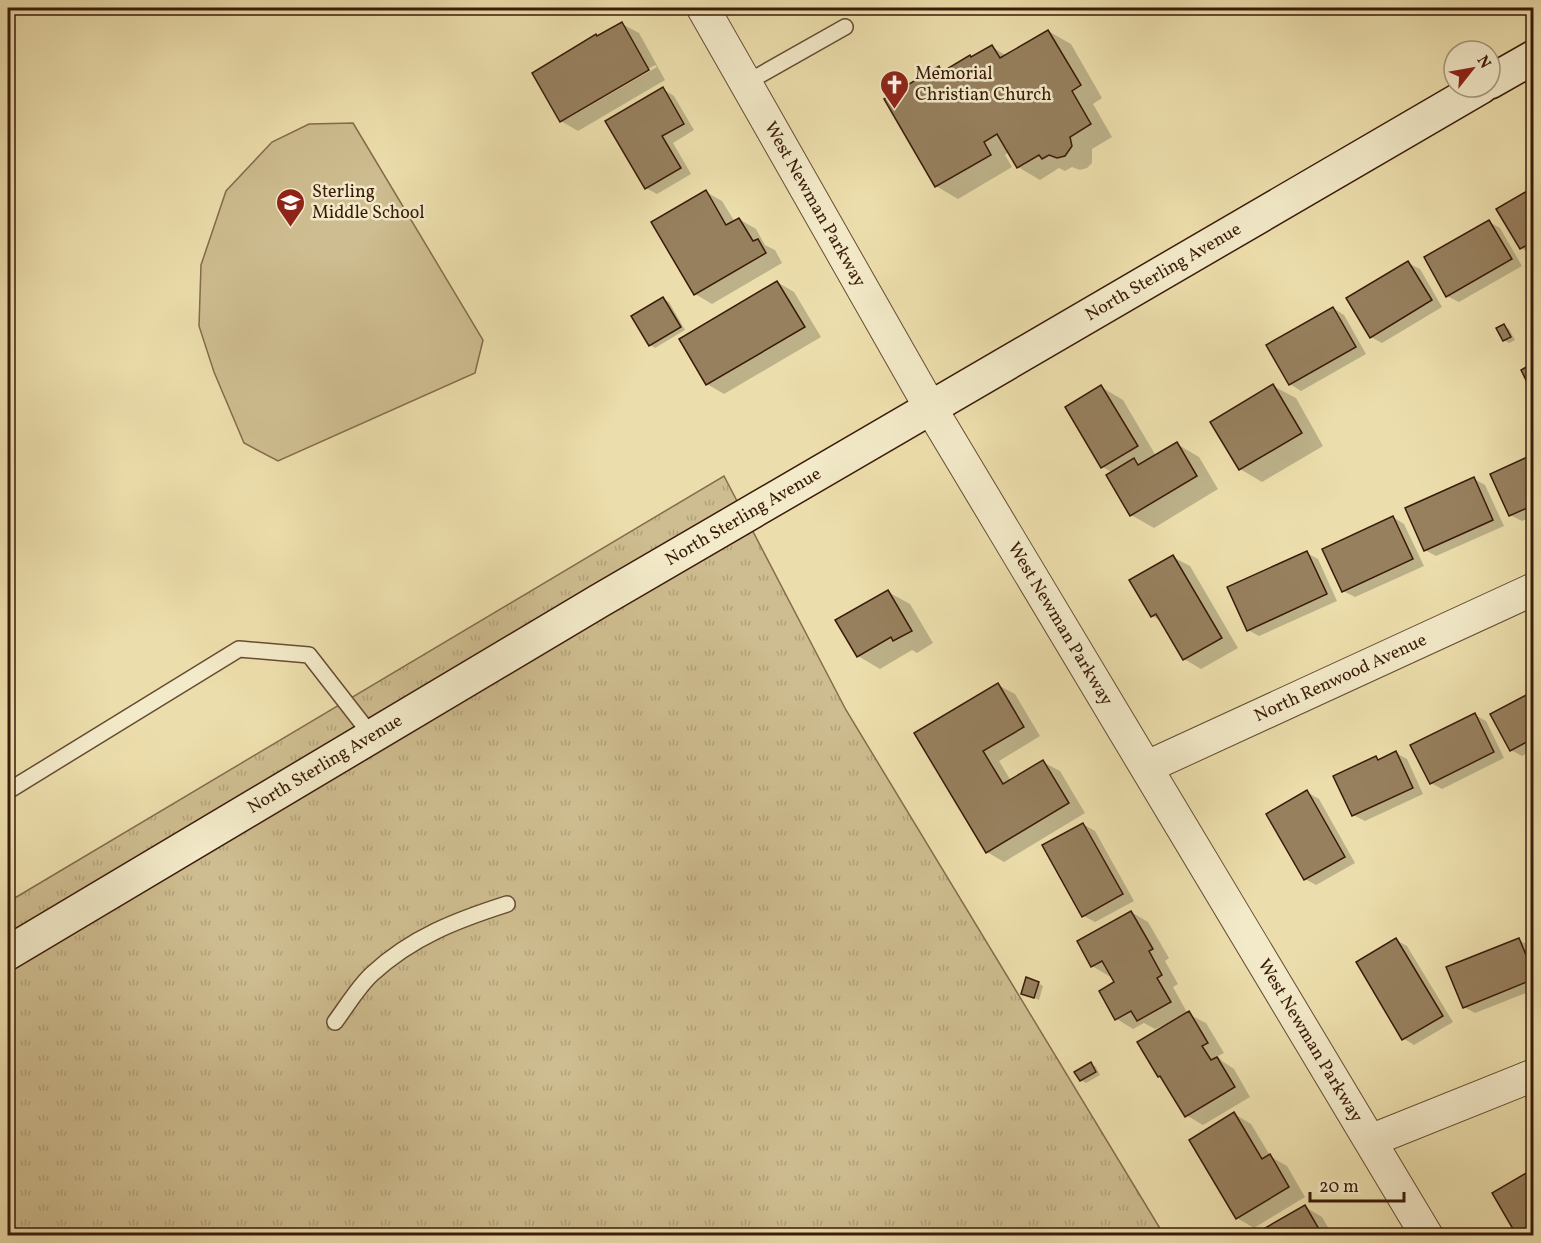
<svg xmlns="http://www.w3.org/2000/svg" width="1541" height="1243" viewBox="0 0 1541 1243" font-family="Vollkorn,serif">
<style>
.grass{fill:url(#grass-tufts);stroke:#846c4c;stroke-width:1.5}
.pitch{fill:#cebd90;stroke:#846c4c;stroke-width:1.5}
.shadow{fill:#0003;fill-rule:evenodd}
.building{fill:#97805e;stroke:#3a1b09;stroke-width:1.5}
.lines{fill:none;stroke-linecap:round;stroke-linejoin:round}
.service-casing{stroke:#664c32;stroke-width:18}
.minor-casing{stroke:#664c32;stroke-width:34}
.secondary-casing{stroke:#3a1b09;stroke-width:36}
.service{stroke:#f3eac9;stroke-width:15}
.minor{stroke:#f3eac9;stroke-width:32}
.secondary{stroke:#f3eac9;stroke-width:33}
.labels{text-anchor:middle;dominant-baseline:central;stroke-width:5;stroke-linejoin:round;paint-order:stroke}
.poi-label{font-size:18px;fill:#3a1b09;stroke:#f3eac9;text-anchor:start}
.street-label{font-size:18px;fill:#3a1b09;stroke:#f3eac9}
</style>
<defs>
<pattern id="grass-tufts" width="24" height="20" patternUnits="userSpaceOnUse" patternTransform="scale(1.5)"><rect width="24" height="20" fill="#cebd90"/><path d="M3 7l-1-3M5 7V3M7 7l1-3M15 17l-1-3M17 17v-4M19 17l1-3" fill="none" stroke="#b2a27b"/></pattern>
</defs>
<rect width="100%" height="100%" fill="#ecdeac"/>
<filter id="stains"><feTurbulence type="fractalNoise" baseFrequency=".00333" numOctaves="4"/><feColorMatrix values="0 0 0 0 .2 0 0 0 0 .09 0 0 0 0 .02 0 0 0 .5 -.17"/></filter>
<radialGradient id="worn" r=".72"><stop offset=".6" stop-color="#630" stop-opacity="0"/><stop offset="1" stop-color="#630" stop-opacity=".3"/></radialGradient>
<!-- grass -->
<polygon class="grass" points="724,476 846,710 1164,1235 8,1235 8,902"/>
<!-- pitch -->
<polygon class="pitch" points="353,123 483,340 475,373 278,461 244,443 214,372 199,326 201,265 226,191 272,142 309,124"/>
<!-- shadow -->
<g class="shadow">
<path d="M622 24 639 33 665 80 578 131 561 121ZM655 65 657 67 567 119V116Z"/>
<polygon points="1048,31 1071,44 1102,98 1093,104 1112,137 1092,149 1092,163 1087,168 1080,170 1072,167 1065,171 1059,168 1040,180 1018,167 1009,152 1005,155 1012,167 958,199 936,186 939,67 946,71 970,57 973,58 992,47 1007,56"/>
<polygon points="663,89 674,96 694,130 673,143 691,174 657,194 646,188"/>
<polygon points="1534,189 1534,254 1532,254 1521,248"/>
<polygon points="706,192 722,201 735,222 739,219 756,229 765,245 775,250 782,263 712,304 695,294"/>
<polygon points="1489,222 1500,228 1522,266 1459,302 1447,296"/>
<polygon points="1408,263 1420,269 1442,307 1382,343 1371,337"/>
<polygon points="777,282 794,292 821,337 724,394 707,384 681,340"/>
<polygon points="663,299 669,302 685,330 655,348 650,345"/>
<polygon points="1333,308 1344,315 1366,354 1301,391 1290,384"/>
<polygon points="1504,326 1509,329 1515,340 1509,343 1504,340"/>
<polygon points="1273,386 1296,398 1323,446 1262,482 1240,469"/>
<polygon points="1101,387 1123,400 1156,456 1177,444 1199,457 1218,489 1154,528 1131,515 1113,473 1103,467"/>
<polygon points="1534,456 1534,516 1522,521 1510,515"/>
<polygon points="1474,479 1485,485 1504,526 1436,556 1425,550"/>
<polygon points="1393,517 1404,524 1424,566 1355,597 1343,591"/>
<polygon points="1307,553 1318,559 1337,601 1259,636 1248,630"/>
<polygon points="1173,557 1190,566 1238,648 1201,669 1184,659 1163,622 1152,616"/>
<polygon points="888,592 910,604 933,643 917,653 912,650 880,669 858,656"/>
<polygon points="998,685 1015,694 1040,736 999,761 1011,781 1043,762 1060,771 1085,813 1004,862 987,852 916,734"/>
<polygon points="1534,692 1534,750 1522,756 1511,750"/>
<polygon points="1475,715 1486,721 1504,758 1442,789 1431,783"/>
<polygon points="1396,753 1407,759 1423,794 1365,821 1353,815 1376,758 1380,760"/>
<polygon points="1307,792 1319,799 1355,863 1316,885 1305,879"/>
<polygon points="1083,824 1095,831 1134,901 1095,922 1084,916"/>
<polygon points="1131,912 1148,922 1169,958 1165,961 1178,984 1173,987 1188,1014 1206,1023 1224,1053 1218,1056 1222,1061 1234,1069 1250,1097 1203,1125 1186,1115 1164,1079 1159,1076 1167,1026 1166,1024 1155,1029 1144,1023 1133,1029 1117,1019 1116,983 1112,975 1109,976 1092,966"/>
<polygon points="1396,940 1407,946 1453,1022 1414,1045 1403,1038"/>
<polygon points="1519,940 1530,946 1534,955 1534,990 1475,1013 1464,1007"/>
<polygon points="1038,983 1043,986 1039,1000 1022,993"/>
<polygon points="1091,1064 1096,1067 1100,1075 1086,1083 1081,1080"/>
<polygon points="1234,1114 1251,1124 1271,1157 1287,1166 1305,1197 1254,1228 1237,1218"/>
<polygon points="1305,1207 1322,1217 1333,1236 1256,1236"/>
</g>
<!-- building -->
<g class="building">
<polygon points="622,22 649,70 560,122 532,73 596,34 597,36"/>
<polygon points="1048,30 1081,85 1072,91 1091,124 1070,137 1072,146 1065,156 1057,158 1049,155 1042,159 1039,155 1017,168 997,134 984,142 991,155 935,187 884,99 939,66 942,72 970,55 971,57 992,45 1000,58"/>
<polygon points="663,87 684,124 662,136 681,168 645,189 605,121"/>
<polygon points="1534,187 1534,241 1520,249 1496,209"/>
<polygon points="706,190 726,225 739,218 753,241 758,239 766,253 694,295 651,222"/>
<polygon points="1489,220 1512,259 1446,297 1424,257"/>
<polygon points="1408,261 1432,300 1370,338 1346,298"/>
<polygon points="777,281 805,327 706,385 679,339"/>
<polygon points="663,297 681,327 649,346 631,316"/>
<polygon points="1333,307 1356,347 1289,385 1266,345"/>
<polygon points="1504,324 1511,337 1503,341 1496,328"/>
<polygon points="1530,365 1534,372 1534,382 1528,384 1521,370"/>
<polygon points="1273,384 1302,433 1239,470 1210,422"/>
<polygon points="1101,385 1138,446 1101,468 1065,407"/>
<polygon points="1177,442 1197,476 1130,516 1106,475 1134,458 1138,465"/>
<polygon points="1534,454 1534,505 1509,516 1490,474"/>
<polygon points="1474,477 1493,520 1424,551 1405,508"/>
<polygon points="1393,516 1413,559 1342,592 1322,549"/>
<polygon points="1307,551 1327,594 1247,631 1227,587"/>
<polygon points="1173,555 1222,638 1183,660 1156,614 1151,617 1129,580"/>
<polygon points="888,590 912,631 893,641 891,637 857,657 835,620"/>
<polygon points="998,683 1024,727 983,751 1003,784 1043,760 1069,803 986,853 914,733"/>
<polygon points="1534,691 1534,738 1510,751 1490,714"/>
<polygon points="1475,713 1494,752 1430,784 1410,745"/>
<polygon points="1396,751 1413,788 1352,816 1333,776 1376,756 1378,760"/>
<polygon points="1307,790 1345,857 1304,880 1266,814"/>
<polygon points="1083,823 1123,894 1082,917 1042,845"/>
<polygon points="1131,911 1153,949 1149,951 1162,975 1157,978 1171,1002 1137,1021 1131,1011 1115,1020 1099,991 1114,982 1102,961 1091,967 1077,941"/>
<polygon points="1396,938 1443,1016 1402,1040 1356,962"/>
<polygon points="1519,938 1534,974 1534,979 1463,1008 1446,967"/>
<polygon points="1026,977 1039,982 1034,998 1021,994"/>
<polygon points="1189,1011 1208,1043 1202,1046 1211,1060 1217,1057 1235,1087 1185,1117 1160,1076 1158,1077 1137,1042"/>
<polygon points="1091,1062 1096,1072 1080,1081 1074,1072"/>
<polygon points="1234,1112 1262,1159 1270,1154 1289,1187 1236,1219 1189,1140"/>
<polygon points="1533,1169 1534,1236 1517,1236 1492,1193"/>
<polygon points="1305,1205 1323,1236 1254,1236 1253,1235"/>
</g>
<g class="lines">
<defs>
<g id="service">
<polyline points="746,83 845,27"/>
<polyline points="8,791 239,649 309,655 372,736"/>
<path d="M335 1022C347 1006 358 987 372 974 412 937 457 920 507 904"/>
</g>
<g id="minor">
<path id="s1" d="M703 8 930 407 1427 1236"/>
<path id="s2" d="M1147 767 1534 589"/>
<polyline points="1372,1140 1534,1075"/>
</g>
<g id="secondary">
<polyline points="1490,82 1534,57"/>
<path id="s3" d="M8 953 599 601 1481 87"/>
</g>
</defs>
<!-- service casing -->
<use href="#service" class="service-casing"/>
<!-- minor casing -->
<use href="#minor" class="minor-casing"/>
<!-- secondary casing -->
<use href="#secondary" class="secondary-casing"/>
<!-- service -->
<use href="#service" class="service"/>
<!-- minor -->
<use href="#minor" class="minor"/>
<!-- secondary -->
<use href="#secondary" class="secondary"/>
</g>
<!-- icons -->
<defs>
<symbol id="church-pin" viewBox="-11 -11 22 30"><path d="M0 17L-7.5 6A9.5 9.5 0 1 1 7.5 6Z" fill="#8f2418" stroke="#f3eac9"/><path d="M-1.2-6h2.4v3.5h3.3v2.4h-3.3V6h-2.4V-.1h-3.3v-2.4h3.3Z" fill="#fff"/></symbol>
<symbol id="school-pin" viewBox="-11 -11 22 30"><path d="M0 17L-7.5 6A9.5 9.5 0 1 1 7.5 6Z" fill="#8f2418" stroke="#f3eac9"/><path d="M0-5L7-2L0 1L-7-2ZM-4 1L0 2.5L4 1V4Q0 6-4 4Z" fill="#fff"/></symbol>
</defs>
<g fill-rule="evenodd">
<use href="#church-pin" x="878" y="68" width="33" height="45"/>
<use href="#school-pin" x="274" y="186" width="33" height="45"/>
</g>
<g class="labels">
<!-- poi labels -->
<g class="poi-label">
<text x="915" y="74">Memorial<tspan x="915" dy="21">Christian Church</tspan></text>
<text x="312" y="192">Sterling<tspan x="312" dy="21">Middle School</tspan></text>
</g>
<!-- street labels -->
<g class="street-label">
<text stroke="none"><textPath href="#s1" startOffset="226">West Newman Parkway</textPath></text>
<text stroke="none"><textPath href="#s3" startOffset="1341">North Sterling Avenue</textPath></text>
<text stroke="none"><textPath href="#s3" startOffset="855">North Sterling Avenue</textPath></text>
<text stroke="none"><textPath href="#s1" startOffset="712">West Newman Parkway</textPath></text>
<text stroke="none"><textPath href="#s2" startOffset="213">North Renwood Avenue</textPath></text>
<text stroke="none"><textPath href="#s3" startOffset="369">North Sterling Avenue</textPath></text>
<text stroke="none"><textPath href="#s1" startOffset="1198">West Newman Parkway</textPath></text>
</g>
</g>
<!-- margin -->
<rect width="1541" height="1243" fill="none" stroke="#ecdeac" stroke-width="30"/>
<rect x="9" y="9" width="1523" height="1225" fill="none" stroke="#3a1b09" stroke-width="3"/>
<rect x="15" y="15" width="1511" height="1213" fill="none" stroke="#3a1b09" stroke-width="1.5"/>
<!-- north arrow -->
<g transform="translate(1472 69) rotate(59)"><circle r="28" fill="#f3eac9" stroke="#a9977c" stroke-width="1.5"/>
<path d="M0-4.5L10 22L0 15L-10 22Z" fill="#8f2418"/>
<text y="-9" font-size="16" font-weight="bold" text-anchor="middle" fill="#3a1b09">N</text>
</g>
<!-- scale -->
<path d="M1310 1192v9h94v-9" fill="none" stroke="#3a1b09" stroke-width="3"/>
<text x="1319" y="1192" font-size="18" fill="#3a1b09" stroke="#f3eac9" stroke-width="4.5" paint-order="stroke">20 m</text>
<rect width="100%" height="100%" filter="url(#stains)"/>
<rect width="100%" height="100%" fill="url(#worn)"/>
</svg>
